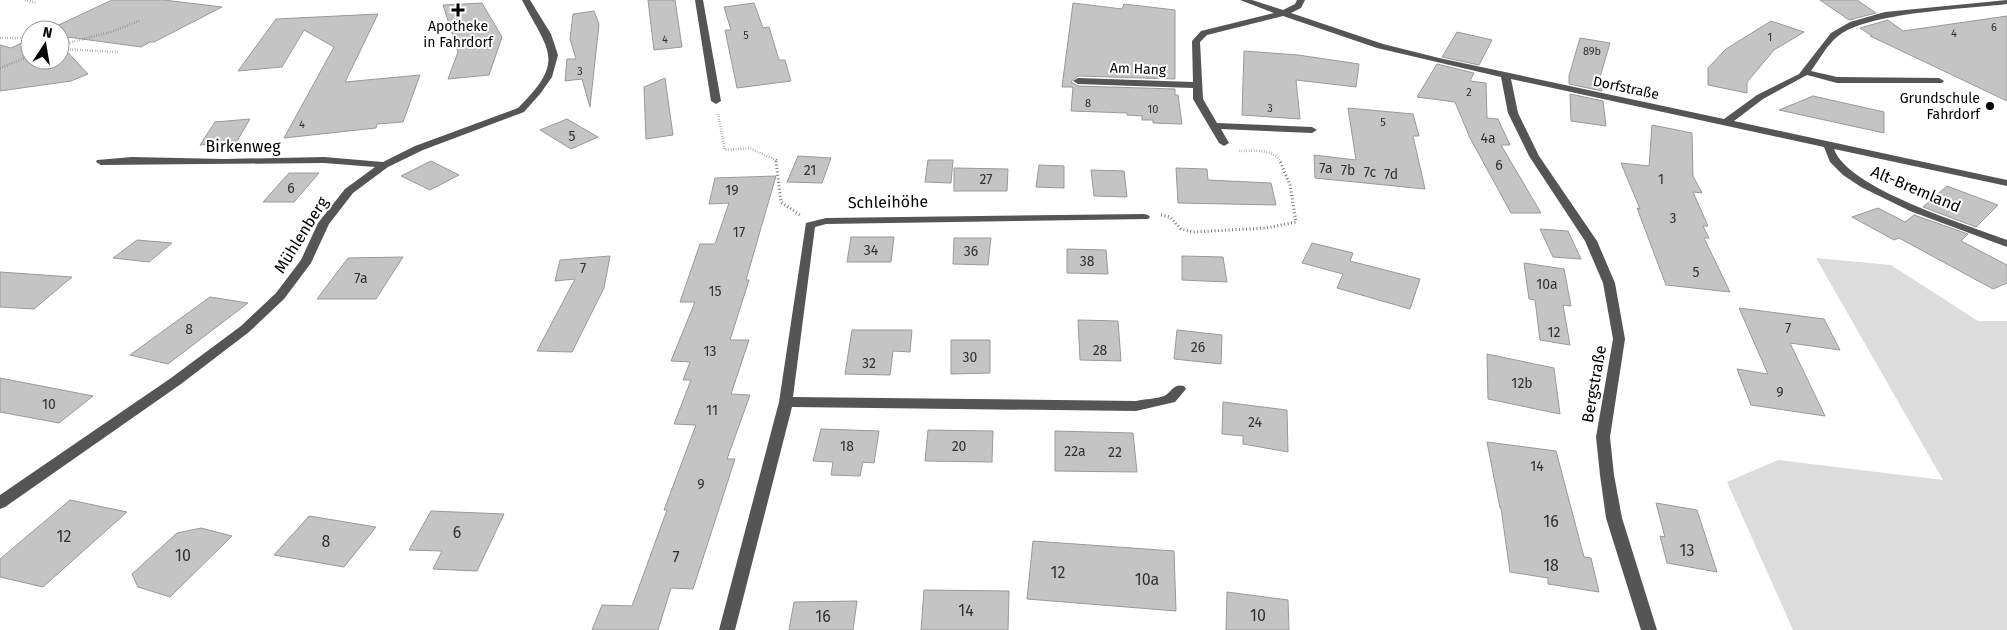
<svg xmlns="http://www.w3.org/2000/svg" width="2007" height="630" viewBox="0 0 2007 630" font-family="'Fira Sans',sans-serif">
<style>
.green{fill:#dcdcdc}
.building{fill:#c4c4c4;stroke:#999}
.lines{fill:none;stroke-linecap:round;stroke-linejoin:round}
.path-far1{stroke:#777;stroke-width:2.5;stroke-dasharray:0.5 2;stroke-linecap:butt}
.path{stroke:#777;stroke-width:3;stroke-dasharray:1 2.5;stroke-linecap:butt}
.minor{fill:#555;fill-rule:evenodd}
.poi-dot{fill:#000;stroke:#fff;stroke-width:2}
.labels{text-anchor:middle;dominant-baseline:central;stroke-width:4;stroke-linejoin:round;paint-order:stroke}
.far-number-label{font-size:11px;fill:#313131}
.far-poi-label{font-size:14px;fill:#000;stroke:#fff}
.far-street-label{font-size:14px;fill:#000;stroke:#fff}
.number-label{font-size:14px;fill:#313131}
.street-label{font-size:16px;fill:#000;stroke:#fff}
.near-number-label{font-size:16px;fill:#313131}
</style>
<rect width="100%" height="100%" fill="#fff"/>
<!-- green -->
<polygon class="green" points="1816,258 1891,265 1978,321 2007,321 2007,630 1793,630 1727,482 1778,460 1943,480"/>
<!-- building -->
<g class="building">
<polygon points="112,0 164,0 222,7 154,42 150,42 141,47 60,36 60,30 48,30"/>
<polygon points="648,0 675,0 682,47 654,50"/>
<polygon points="1820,0 1857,0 1876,13 1849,20"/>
<polygon points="482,3 502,37 489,75 448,79 458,52 443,5"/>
<polygon points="754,3 763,28 769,27 779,60 785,60 791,81 737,88 725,30 731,30 724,7"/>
<polygon points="1073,3 1122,9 1124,4 1175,10 1175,79 1078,76 1071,82 1078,86 1175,89 1175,95 1178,95 1182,124 1153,123 1153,120 1142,120 1142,116 1127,115 1127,113 1071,111 1073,87 1062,87"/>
<polygon points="594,11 599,24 590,107 582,79 565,81 567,59 576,59 570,39 573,14"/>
<polygon points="378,14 345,82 420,75 403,122 377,124 376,128 284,138 334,47 304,30 282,67 238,71 276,19"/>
<polygon points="2007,16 2007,101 1870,36 1872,36 1860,28 1888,20 1903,31"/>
<polygon points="1771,21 1804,32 1774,50 1747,82 1747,93 1708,85 1708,68 1726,49"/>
<polygon points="1457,32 1492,40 1479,65 1442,57"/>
<polygon points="1580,38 1610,43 1600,77 1602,91 1569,84 1569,76"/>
<polygon points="30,39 30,60 60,60 60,44 88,74 71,81 0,91 0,45 11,48"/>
<polygon points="1244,51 1298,55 1359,64 1356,87 1296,80 1300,119 1242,115"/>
<polygon points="1437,64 1474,73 1470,81 1486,83 1487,118 1498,119 1510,145 1501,145 1541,213 1511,213 1470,138 1455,102 1417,97"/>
<polygon points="665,78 673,135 646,139 644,87"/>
<polygon points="1570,94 1603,101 1606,126 1571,121"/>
<polygon points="1813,96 1884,112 1884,133 1779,110"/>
<polygon points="1348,108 1413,114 1419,136 1413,136 1425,189 1315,178 1314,155 1356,160"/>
<polygon points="250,119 237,141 200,145 215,122"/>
<polygon points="567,119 598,137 571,149 540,130"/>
<polygon points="1652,125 1692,133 1693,176 1702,193 1693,192 1708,226 1703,226 1709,238 1704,238 1730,292 1666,285 1637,208 1640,209 1621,163 1649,166"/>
<polygon points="798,156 831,158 822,183 787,182"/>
<polygon points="928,160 953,160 951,183 925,182"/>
<polygon points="431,161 459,175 430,190 401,176"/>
<polygon points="1039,165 1064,166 1064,188 1036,187"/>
<polygon points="954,168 1008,169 1007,191 954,191"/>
<polygon points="1176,168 1207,169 1208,180 1271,183 1276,205 1178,203"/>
<polygon points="1091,170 1124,171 1127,197 1094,196"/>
<polygon points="289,173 319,173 294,202 263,202"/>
<polygon points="776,176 746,280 749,280 730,340 749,340 731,394 750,395 727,459 735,459 693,589 671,588 658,630 592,630 602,605 632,606 667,510 664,510 696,425 674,424 691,380 683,380 690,362 671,361 695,302 680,302 700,244 715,244 729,203 709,204 715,178"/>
<polygon points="1947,186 1998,205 1976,227 1923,207"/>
<polygon points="1878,208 1905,222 1914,215 1968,234 1961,241 2007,265 2007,283 1993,289 1899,238 1894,240 1852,217"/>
<polygon points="1540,229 1568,231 1581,259 1553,257"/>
<polygon points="851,237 894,237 891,262 847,262"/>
<polygon points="954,238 991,238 988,265 953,264"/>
<polygon points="137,240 172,243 149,262 113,258"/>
<polygon points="1312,243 1353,253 1350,261 1420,279 1410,309 1337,288 1343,274 1302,263"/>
<polygon points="1067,249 1106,250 1108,274 1067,273"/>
<polygon points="610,256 604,288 572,352 537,351 575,279 555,281 560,260"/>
<polygon points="1182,256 1223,257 1227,282 1182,280"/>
<polygon points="403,257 376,299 317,299 348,258"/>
<polygon points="1524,263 1564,269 1571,306 1563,305 1570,345 1540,340 1535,300 1529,299"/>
<polygon points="0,272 72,277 34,309 0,307"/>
<polygon points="210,297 248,303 168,364 130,355"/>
<polygon points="1739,308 1824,319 1840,350 1790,343 1825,416 1751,405 1737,369 1768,374"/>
<polygon points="1078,320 1118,321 1121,361 1080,360"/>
<polygon points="852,330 912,330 910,352 893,351 890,375 845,374"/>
<polygon points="1177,330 1222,335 1221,364 1174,359"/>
<polygon points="951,340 990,340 990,373 951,374"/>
<polygon points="1487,354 1554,368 1560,414 1488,399"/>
<polygon points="0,378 93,396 59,423 0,412"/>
<polygon points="1223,402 1287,410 1288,452 1243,444 1243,436 1222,434"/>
<polygon points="821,429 879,431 874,463 863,462 860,476 831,475 833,462 813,461"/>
<polygon points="928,430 993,431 992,462 925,461"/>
<polygon points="1055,431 1133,433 1137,472 1055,471"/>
<polygon points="1487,442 1556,451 1584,557 1591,558 1599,592 1548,584 1548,578 1510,572 1501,508 1500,508"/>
<polygon points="70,500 127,512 43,587 0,577 0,559"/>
<polygon points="1656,503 1697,510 1717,572 1667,563 1660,536 1665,537"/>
<polygon points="431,511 504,514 477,571 433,569 442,551 409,550"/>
<polygon points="309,516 376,527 344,567 274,555"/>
<polygon points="201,528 232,536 170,597 138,587 132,574 177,533"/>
<polygon points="1033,541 1174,551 1176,611 1027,599"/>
<polygon points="924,590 1009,591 1008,630 921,630"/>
<polygon points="1227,592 1288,600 1289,630 1226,630"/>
<polygon points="857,601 853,630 789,630 794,602"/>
</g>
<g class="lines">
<!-- path-far1 -->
<g class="path-far1">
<polyline points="25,0 36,3"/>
<polyline points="35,30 36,28"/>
<polyline points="0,38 29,38"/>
<polyline points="60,45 114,31 141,20"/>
<polyline points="60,49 119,52"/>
<polyline points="0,68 30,56"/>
<polyline points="718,114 725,150 749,148 776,160 776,162"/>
<path d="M1239 151C1254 151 1272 148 1281 162"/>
</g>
<!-- path -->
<g class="path">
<polyline points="776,161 781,202 800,215"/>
<polyline points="1161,215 1170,217 1181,229 1193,232 1266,228 1296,222 1290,185 1280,161"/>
</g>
<!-- minor -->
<g class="minor">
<path d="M522 0H530L551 34 558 55 552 77 540 94 524 112 423 150 388 167 353 193 329 224 311 263 284 299 249 332 181 384 5 507 0 509V495L171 378 241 326 276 293 301 260 318 223 345 189 375 167 324 163 101 165 96 162 97 160 132 157 224 159 324 157 383 162 415 146 518 108C567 60 548 51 522 0Z"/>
<polygon points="695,0 703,0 721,101 716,104 711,101"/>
<path d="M1240 0H1252L1283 10 1295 4 1297 0H1305L1301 8 1291 13 1383 44 1439 58 1724 119 1757 95 1799 74 1831 33 1850 22 1885 12 2007 0V4C1967 9 1866 12 1837 37 1827 45 1819 60 1811 71L1837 77 1939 78 1944 81 1942 83H1837L1807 75 1763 99 1734 121 2007 180V186L1834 149C1848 189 1968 225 2007 240V247L1910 211 1861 187 1843 175 1830 162 1824 147 1511 79 1518 113 1539 156 1597 241 1615 283 1625 339 1610 437 1614 475 1622 518 1657 630H1641L1606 518 1600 475 1596 437 1613 339 1603 283 1585 241 1529 156 1508 113 1501 77 1377 48 1283 16 1207 35 1200 42 1203 99 1217 123 1312 127 1317 130 1312 133 1221 129 1229 143 1224 146 1219 143 1193 99V88L1078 84 1073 81 1078 78 1193 82 1192 41 1201 31 1274 13Z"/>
<path d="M1144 214 1148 215 1150 217 1148 219 826 224 815 227 793 397 1136 401C1145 399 1156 399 1164 396 1172 392 1173 383 1184 386L1186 389 1175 402 1136 411 792 407 735 630H719L779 402 806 223 826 218Z"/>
</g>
</g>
<!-- markers -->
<g class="poi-dot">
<path d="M455.5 2.5h5v5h5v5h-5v5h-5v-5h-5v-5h5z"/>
<circle cx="1990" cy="106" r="5"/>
</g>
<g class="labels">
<!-- far-number labels -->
<g class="far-number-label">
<text x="1994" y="27">6</text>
<text x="1954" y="33">4</text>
<text x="746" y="35">5</text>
<text x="1770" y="37">1</text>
<text x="665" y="39">4</text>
<text x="1592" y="51">89b</text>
<text x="580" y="71">3</text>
<text x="1469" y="92">2</text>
<text x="1088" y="103">8</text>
<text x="1270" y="108">3</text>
<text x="1153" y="109">10</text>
<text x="1383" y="122">5</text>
<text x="302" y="124">4</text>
</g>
<!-- far-poi labels -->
<g class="far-poi-label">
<text x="458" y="26">Apotheke<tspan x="458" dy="16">in Fahrdorf</tspan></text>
<text x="1980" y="98" text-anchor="end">Grundschule<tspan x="1980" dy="16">Fahrdorf</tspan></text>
</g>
<!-- far-street labels -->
<g class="far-street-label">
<text transform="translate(1138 69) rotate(2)">Am Hang</text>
<text transform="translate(1626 88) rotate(12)">Dorfstraße</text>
</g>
<!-- number labels -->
<g class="number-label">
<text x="572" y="136">5</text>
<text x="1488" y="138">4a</text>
<text x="1499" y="165">6</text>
<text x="1326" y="168">7a</text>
<text x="810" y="170">21</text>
<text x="1348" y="170">7b</text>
<text x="1370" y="172">7c</text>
<text x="1391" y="174">7d</text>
<text x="986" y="179">27</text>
<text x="1661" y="179">1</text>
<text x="291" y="188">6</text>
<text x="732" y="190">19</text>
<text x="1673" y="218">3</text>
<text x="739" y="232">17</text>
<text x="871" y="250">34</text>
<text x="971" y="251">36</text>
<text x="1087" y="261">38</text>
<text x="583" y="268">7</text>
<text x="1696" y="272">5</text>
<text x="361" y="278">7a</text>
<text x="1547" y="284">10a</text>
<text x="715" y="291">15</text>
<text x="1788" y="328">7</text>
<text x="189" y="329">8</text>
<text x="1554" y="332">12</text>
<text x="1198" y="347">26</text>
<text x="1100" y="350">28</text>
<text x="710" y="351">13</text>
<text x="970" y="357">30</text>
<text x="869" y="363">32</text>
<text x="1522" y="383">12b</text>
<text x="1780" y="392">9</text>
<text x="49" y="404">10</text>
<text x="712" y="410">11</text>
<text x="1255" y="422">24</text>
<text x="847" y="446">18</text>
<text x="959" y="446">20</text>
<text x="1075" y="451">22a</text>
<text x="1115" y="452">22</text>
<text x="1537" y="466">14</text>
<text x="701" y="484">9</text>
</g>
<!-- street labels -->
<g class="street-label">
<text x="243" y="146">Birkenweg</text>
<text transform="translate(1916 189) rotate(23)">Alt-Bremland</text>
<text transform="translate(888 202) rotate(-1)">Schleihöhe</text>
<text transform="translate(301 235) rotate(-58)">Mühlenberg</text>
<text transform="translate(1594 384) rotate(-80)">Bergstraße</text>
</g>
<!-- near-number labels -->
<g class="near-number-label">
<text x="1551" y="521">16</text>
<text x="457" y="532">6</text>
<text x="64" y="536">12</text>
<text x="326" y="541">8</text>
<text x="1687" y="550">13</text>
<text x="183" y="555">10</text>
<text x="676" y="557">7</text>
<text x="1551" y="565">18</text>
<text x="1058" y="572">12</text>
<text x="1147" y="579">10a</text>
<text x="966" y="610">14</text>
<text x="1258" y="615">10</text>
<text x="823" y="616">16</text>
</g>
</g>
<!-- north arrow -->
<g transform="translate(45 45) rotate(12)"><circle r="24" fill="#ffffff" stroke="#999999"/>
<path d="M0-4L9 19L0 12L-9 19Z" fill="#000000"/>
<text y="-8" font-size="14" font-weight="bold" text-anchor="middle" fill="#000000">N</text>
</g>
</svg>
